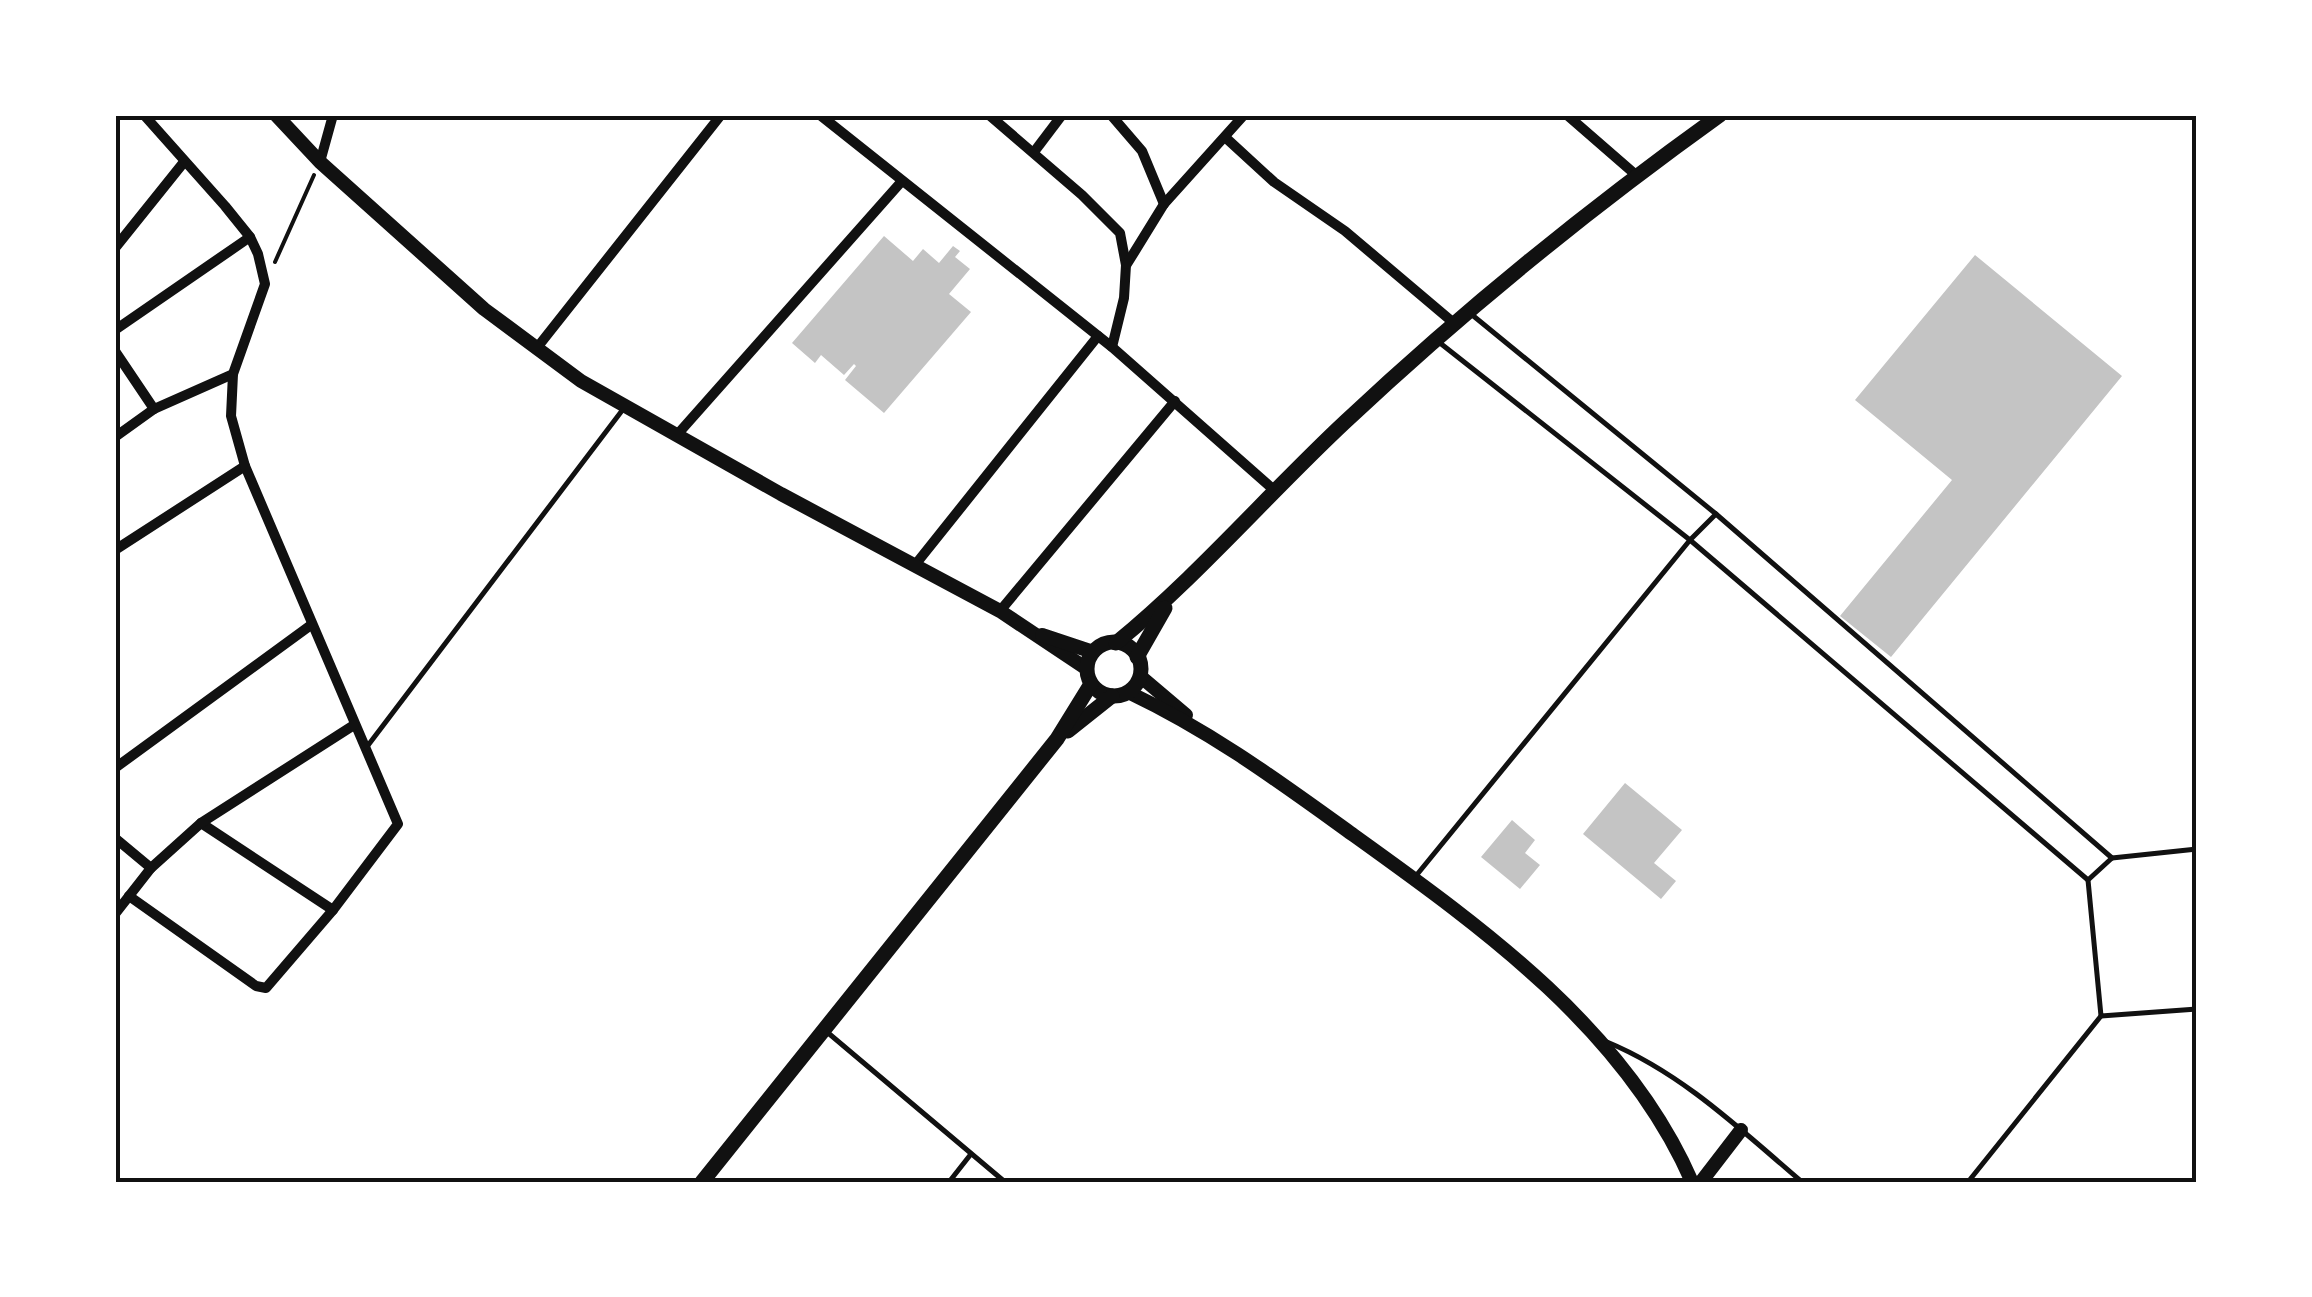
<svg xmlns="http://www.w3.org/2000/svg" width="2312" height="1297" viewBox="0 0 2312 1297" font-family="Raleway,sans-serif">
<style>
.building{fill:#c4c4c4}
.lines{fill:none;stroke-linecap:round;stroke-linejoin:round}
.path{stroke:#111;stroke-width:4}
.service{stroke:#111;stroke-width:5}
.minor{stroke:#111;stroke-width:10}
.secondary{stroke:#111;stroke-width:14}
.primary{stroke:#111;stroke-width:15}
.neatline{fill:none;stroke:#111;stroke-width:4}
</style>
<rect width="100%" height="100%" fill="#fff"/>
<!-- building -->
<g class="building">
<polygon points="884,236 913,261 923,249 939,263 953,246 960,251 955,257 970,269 949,294 971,312 884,413 845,380 856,366 854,364 844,375 821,355 815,363 792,343"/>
<polygon points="1975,255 2122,376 1891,657 1840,616 1952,480 1855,400"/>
<polygon points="1625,783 1682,830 1654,863 1676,881 1661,899 1583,834"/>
<polygon points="1512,820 1535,840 1525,853 1540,865 1520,889 1481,857"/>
</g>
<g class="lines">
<!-- path -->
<polyline class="path" points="275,262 314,175"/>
<!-- service -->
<g class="service">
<polyline points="1471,314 1716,514 2112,858"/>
<polyline points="1440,343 1690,540 2088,880"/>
<polyline points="366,748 624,408"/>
<polyline points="2197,849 2112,858 2088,880 2101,1016 2197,1009"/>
<polyline points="1415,877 1690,540 1716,514"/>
<polyline points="827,1032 1005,1182"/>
<path d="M1607 1042C1682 1073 1741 1130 1802 1182"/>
<polyline points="949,1182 971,1154"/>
<polyline points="1968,1182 2101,1016"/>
</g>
<!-- minor -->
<g class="minor">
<polyline points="820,115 1112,347 1274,490"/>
<polyline points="989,115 1082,195 1120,233 1126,265 1124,298 1112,347"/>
<polyline points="1111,115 1142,151 1164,204"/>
<polyline points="1567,115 1636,175"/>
<polyline points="1226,138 1274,182 1345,231 1455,324"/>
<polyline points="1034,152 1062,115"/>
<polyline points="320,162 333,115"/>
<polyline points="115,248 184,162"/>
<polyline points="1127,264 1164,204 1244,115"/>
<polyline points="115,330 250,237"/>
<polyline points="536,349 721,115"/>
<polyline points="115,351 154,409"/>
<polyline points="676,436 902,181"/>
<polyline points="115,437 154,409 233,374 265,284 258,254 250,237 225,206 144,115"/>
<polyline points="115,550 245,466"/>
<polyline points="915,565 1098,336"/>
<polyline points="1000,611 1175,401"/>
<polyline points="115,768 311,625"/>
<polyline points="201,823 333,910"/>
<polyline points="115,838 151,868"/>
<polyline points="129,896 256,986 266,988 333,910 398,824 245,466 231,416 233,374"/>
<polyline points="115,914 151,868 201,823 354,725"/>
</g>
<!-- secondary -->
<g class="secondary">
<polyline points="276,115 320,162 484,309 581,381 781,494 1000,611 1087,669"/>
<polyline points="1042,635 1093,652"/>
<polyline points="1140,676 1186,715"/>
<path d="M1128 692C1212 732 1277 780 1352 834 1483 928 1626 1030 1692 1182"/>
<polyline points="1701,1182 1741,1130"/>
</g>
<!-- primary -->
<g class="primary">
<circle cx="1114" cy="669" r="27"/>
<path d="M1116 643C1198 576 1267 495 1345 422 1462 312 1589 209 1720 115"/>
<polyline points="1137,657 1165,608"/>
<polyline points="1068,731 1112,696"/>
<polyline points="702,1182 1057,739 1091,684"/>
</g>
</g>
<!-- border -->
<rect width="2312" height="1297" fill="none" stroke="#ffffff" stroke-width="235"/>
<rect x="118" y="118" width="2076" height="1062" class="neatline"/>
</svg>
